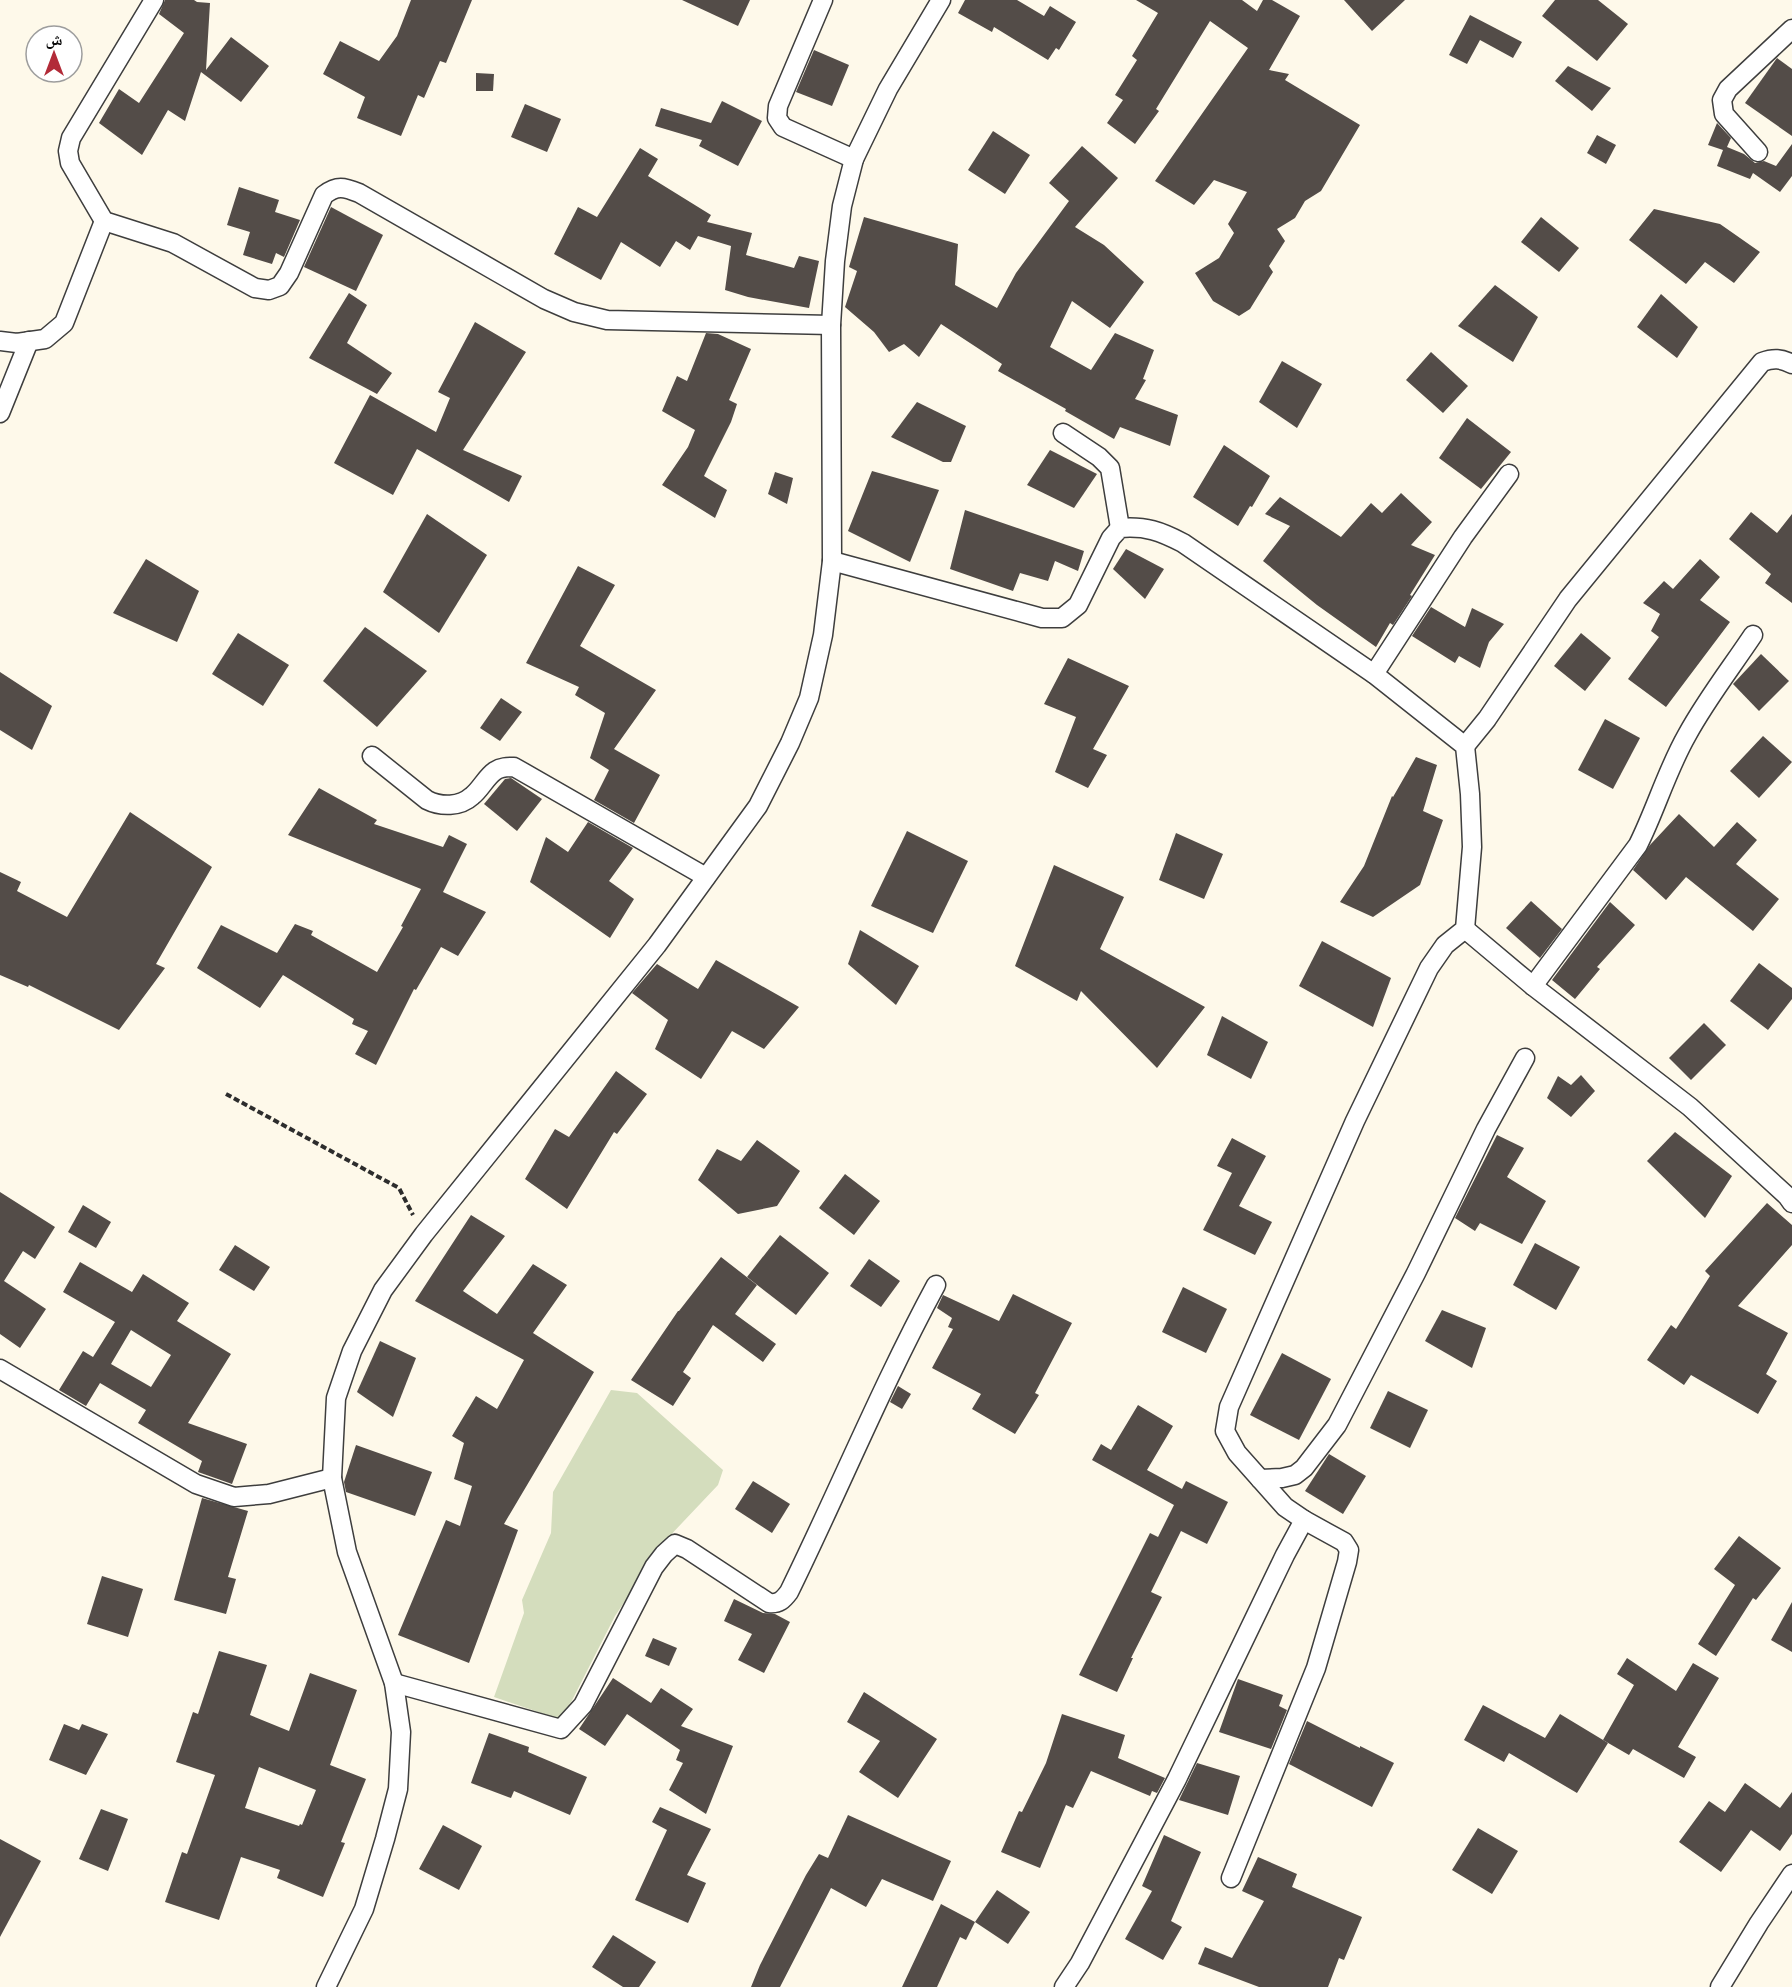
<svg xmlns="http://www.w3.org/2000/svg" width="1792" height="1987" viewBox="0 0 1792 1987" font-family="Merriweather,'Noto Naskh Arabic',serif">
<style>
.cemetery{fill:#d4ddbd}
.building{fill:#534c48;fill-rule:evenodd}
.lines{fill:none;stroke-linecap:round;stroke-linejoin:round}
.minor-casing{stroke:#3e3e3e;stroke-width:21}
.path{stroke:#2d2d2d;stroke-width:4;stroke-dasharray:6 3;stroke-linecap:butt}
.minor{stroke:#fff;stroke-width:18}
</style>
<rect width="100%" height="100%" fill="#fef9ea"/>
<!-- cemetery -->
<polygon class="cemetery" points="611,1390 637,1393 723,1470 718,1485 665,1541 615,1616 562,1720 494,1697 524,1613 522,1600 551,1533 553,1492"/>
<!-- building -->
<g class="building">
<polygon points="165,0 194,0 197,2 210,3 206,70 231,37 269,66 241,102 201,72 185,121 168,110 142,155 99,123 119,89 139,103 184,33 159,14"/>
<polygon points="411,0 472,0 446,63 440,61 424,98 418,95 401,136 357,118 365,97 323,74 340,41 379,61 397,36"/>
<polygon points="682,0 750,0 738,26"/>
<polygon points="965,0 1017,0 1044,16 1050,6 1076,22 1059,50 1056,48 1048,60 994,27 992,32 958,13"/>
<polygon points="1136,0 1242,0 1257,11 1263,0 1272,0 1300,16 1269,70 1289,74 1285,80 1360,125 1321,191 1305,201 1295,218 1277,229 1285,241 1269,266 1273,272 1250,309 1239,316 1213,301 1195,273 1219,258 1234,233 1228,224 1247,192 1214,180 1194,205 1155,181 1248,48 1210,21 1156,109 1159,111 1135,144 1107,123 1123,100 1115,95 1137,60 1132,56 1158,13"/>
<polygon points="1344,0 1405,0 1372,31"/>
<polygon points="1555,0 1598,0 1628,24 1597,61 1542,16"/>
<polygon points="1470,15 1522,42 1513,58 1480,40 1467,64 1449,55"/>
<polygon points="814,50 849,65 832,106 796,92"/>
<polygon points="1777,58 1792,69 1792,136 1745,103"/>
<polygon points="1568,66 1611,88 1592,111 1555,81"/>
<polygon points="476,73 494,74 493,91 476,91"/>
<polygon points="722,101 762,121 738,166 699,146 702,140 655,126 661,108 711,123"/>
<polygon points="525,104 561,119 547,152 511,137"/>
<polygon points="1717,123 1731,138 1727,147 1744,154 1755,163 1764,161 1776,166 1792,144 1792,176 1780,192 1753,173 1750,179 1717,166 1723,150 1708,145"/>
<polygon points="993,131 1030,155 1005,194 968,170"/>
<polygon points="1597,135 1616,145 1606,164 1587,153"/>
<polygon points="1082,146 1118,178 1075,227 1104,245 1144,282 1110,328 1072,301 1050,347 1091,370 1115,333 1154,350 1143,379 1146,380 1135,399 1178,415 1170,446 1120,427 1114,439 1065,411 1066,409 998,371 1002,364 941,324 919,357 904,344 889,352 874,332 845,307 857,271 849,267 864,217 958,244 955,285 997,308 1016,273 1069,201 1049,183"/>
<polygon points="640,148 658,159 648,176 711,215 707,222 752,233 746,255 794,268 799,256 819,261 809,308 748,297 725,290 731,246 698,236 690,250 676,241 660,267 621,242 601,280 554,254 578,207 597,217"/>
<polygon points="239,187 279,200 275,212 300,220 284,257 276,253 272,264 243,255 250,232 227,225"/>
<polygon points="331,207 383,235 356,291 304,267"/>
<polygon points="1654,209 1720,224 1760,252 1734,283 1705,262 1686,284 1629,240"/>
<polygon points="1541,217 1579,248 1559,272 1521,242"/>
<polygon points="1495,285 1538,317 1513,362 1458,326"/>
<polygon points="349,293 367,305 347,343 392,373 377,394 309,358"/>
<polygon points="1661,294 1698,327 1677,358 1637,327"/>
<polygon points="475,322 526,352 463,450 522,476 509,502 417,449 393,495 334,463 370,395 436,432 450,398 438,392"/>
<polygon points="706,333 718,334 751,349 729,400 737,404 731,422 704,476 727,490 715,518 662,485 688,447 695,430 662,411 677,376 687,381"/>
<polygon points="1431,352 1468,386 1443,413 1406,380"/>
<polygon points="1282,361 1322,384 1297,428 1259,402"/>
<polygon points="917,402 966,426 951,462 943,462 891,437"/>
<polygon points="1467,418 1511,452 1481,489 1439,458"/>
<polygon points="1224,445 1270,476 1252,507 1250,506 1238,526 1193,497"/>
<polygon points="1050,450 1097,474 1074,508 1027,485"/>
<polygon points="872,471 939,490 910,562 848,531"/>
<polygon points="775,472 793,478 787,504 768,494"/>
<polygon points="1401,493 1432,522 1411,545 1435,555 1410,595 1412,596 1393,625 1390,623 1376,647 1317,605 1263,561 1290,526 1265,514 1280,497 1341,537 1371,503 1382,513"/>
<polygon points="965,510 1084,551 1078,571 1055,561 1048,581 1020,573 1013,591 950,569"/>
<polygon points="1751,512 1777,533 1792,514 1792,603 1765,583 1771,574 1729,539"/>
<polygon points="427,514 487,555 439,633 383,592"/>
<polygon points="1126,549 1164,569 1145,599 1113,569"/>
<polygon points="146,559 199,591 177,642 113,613"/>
<polygon points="1700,559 1720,577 1700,600 1730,622 1666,707 1628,679 1659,637 1651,631 1660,614 1643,603 1664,581 1673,589"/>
<polygon points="578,566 615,585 580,646 656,690 614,749 660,775 634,823 594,800 609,770 590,758 605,713 575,695 579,687 526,663"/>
<polygon points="1431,607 1465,627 1472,608 1504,624 1489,642 1480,668 1459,656 1455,663 1412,636"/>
<polygon points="365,627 427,671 377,727 323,681"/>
<polygon points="238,633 289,665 263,706 212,674"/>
<polygon points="1581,633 1611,658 1585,691 1554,666"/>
<polygon points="1761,654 1789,681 1759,711 1733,684"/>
<polygon points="1068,658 1129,686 1093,749 1107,755 1088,788 1055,772 1076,717 1044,704"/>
<polygon points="0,672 52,706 32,750 0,730"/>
<polygon points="501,698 522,712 500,741 480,728"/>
<polygon points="1605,719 1640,738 1613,789 1578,770"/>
<polygon points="1763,736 1792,762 1759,798 1730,771"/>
<polygon points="1416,757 1437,765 1423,811 1443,820 1420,885 1373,917 1340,902 1364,866 1392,796 1393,797"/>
<polygon points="511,778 542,799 517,831 484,804 505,779"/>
<polygon points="319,788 377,820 374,824 443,847 449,835 467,844 443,892 486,912 458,956 441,947 416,990 414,989 376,1065 355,1054 368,1031 352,1024 354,1019 283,975 260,1008 197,968 221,925 277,953 295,924 313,931 311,935 377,972 403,927 401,926 421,889 288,835"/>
<polygon points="130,812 212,867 156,964 165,968 119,1030 29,985 28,987 0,975 0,872 21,882 17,891 67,917"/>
<polygon points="1679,814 1714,847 1737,822 1757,840 1736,864 1779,899 1753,931 1686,877 1666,900 1633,870 1650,845"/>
<polygon points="588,822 633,848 609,881 634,899 610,938 530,882 546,837 568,852"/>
<polygon points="907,831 968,861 933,933 871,906"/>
<polygon points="1176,833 1223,854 1204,899 1159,880"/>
<polygon points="1054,865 1124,897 1100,949 1205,1007 1157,1068 1081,991 1077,1001 1015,966"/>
<polygon points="1531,901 1562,929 1540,958 1506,928"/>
<polygon points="1610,902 1635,925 1597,967 1600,969 1575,999 1552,980"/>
<polygon points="860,930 919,966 896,1005 848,964"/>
<polygon points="1322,941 1391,978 1373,1027 1299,986"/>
<polygon points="716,960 799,1007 764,1049 732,1031 701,1079 655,1049 668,1020 632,993 657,964 698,989"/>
<polygon points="1759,963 1792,988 1792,999 1768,1030 1730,1001"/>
<polygon points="1222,1016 1268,1042 1251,1079 1207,1055"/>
<polygon points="1704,1023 1726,1045 1691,1080 1669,1058"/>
<polygon points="616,1071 647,1094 617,1134 614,1132 567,1209 525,1179 555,1129 569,1137"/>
<polygon points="1581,1075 1595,1091 1571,1117 1547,1098 1558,1076 1571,1085"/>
<polygon points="1675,1132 1732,1176 1705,1218 1647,1161"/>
<polygon points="1497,1135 1524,1148 1507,1177 1546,1201 1522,1244 1480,1223 1475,1231 1455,1218"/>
<polygon points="1232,1138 1266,1156 1239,1206 1272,1222 1255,1255 1203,1230 1232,1173 1217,1166"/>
<polygon points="757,1140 800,1171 777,1206 738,1214 698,1180 717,1149 741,1161"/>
<polygon points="845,1174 880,1201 854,1235 819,1208"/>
<polygon points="0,1192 55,1227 35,1259 23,1251 4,1281 46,1309 20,1348 0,1334"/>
<polygon points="1767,1203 1792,1225 1792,1245 1738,1306 1788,1333 1766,1374 1777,1381 1758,1414 1691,1375 1684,1385 1647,1360 1671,1325 1676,1329 1710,1276 1705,1271"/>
<polygon points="83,1205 111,1222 96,1248 68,1232"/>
<polygon points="471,1215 505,1236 463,1291 497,1314 533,1264 567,1285 533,1333 594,1372 504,1524 518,1530 469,1663 398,1635 446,1520 460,1526 472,1486 454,1479 464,1443 452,1436 476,1396 497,1409 524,1360 415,1301"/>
<polygon points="780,1235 829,1273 796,1315 747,1277"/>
<polygon points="1535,1243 1580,1267 1556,1310 1513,1285"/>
<polygon points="235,1245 270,1267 254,1291 219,1270"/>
<polygon points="721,1257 757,1285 735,1314 776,1344 763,1362 713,1325 683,1372 691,1378 673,1406 631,1380 678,1311 679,1311"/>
<polygon points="869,1259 900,1281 881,1307 850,1286"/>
<path d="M80 1262 132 1292 143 1274 189 1303 177 1321 231 1354 188 1423 247 1444 232 1484 198 1472 202 1461 138 1423 146 1410 100 1383 86 1406 59 1390 83 1351 93 1357 115 1322 63 1292ZM131 1330 171 1355 151 1387 111 1364Z"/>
<polygon points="1183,1287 1227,1309 1206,1353 1162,1332"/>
<polygon points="1013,1294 1072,1323 1035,1393 1039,1395 1015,1434 972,1409 981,1394 932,1368 953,1329 948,1327 952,1318 937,1308 943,1295 999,1321"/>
<polygon points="1442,1310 1486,1328 1472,1368 1425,1341"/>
<polygon points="380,1341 416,1358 393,1417 357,1392"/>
<polygon points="1282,1353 1331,1379 1299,1440 1250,1415"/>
<polygon points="898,1386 911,1394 902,1409 890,1402"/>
<polygon points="1388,1391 1428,1410 1410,1448 1370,1428"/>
<polygon points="1138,1405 1173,1426 1147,1470 1182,1489 1186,1481 1228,1502 1207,1544 1181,1531 1151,1592 1162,1597 1131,1658 1133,1658 1117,1692 1079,1675 1150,1533 1158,1537 1174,1505 1092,1460 1101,1444 1111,1450"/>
<polygon points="356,1445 432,1472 415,1516 346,1492 344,1482"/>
<polygon points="1329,1454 1366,1476 1343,1514 1305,1491"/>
<polygon points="753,1481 790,1504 772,1533 735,1509"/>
<polygon points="202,1498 248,1511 228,1577 236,1579 226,1614 174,1600"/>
<polygon points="1739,1536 1781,1568 1756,1600 1753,1598 1716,1656 1698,1644 1735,1585 1714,1569"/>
<polygon points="102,1576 143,1589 128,1637 87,1624"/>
<polygon points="734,1599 763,1613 775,1614 790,1622 764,1673 738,1660 752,1634 724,1621"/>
<polygon points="1792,1602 1792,1652 1771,1640"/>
<polygon points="653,1638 677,1648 669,1666 645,1656"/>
<path d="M219 1651 267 1665 250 1715 289 1731 310 1673 357 1690 330 1765 366 1779 341 1842 345 1843 323 1897 277 1878 280 1870 241 1857 219 1920 165 1902 182 1852 187 1854 215 1775 176 1762 193 1712 198 1714ZM259 1767 316 1790 302 1825 300 1824 299 1826 245 1808Z"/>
<polygon points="1627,1658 1676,1691 1693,1663 1719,1678 1678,1747 1696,1757 1684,1778 1633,1749 1629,1755 1603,1740 1634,1685 1617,1674"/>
<polygon points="613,1678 651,1703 661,1688 693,1709 681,1726 733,1746 706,1814 669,1790 683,1763 676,1760 680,1750 627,1714 605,1746 579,1729"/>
<polygon points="1238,1679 1283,1695 1279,1706 1287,1710 1271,1749 1219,1732"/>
<polygon points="864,1692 937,1739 898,1798 859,1772 880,1741 847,1722"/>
<polygon points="1483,1705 1545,1738 1560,1714 1608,1743 1577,1793 1509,1753 1504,1762 1464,1740"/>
<polygon points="1062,1714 1125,1735 1118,1758 1165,1778 1157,1793 1152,1791 1150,1796 1091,1771 1073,1808 1066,1805 1040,1868 1001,1852 1019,1811 1022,1812 1046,1763"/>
<polygon points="1307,1721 1360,1748 1360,1746 1394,1763 1372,1807 1289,1764"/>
<polygon points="64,1724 79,1730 82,1724 108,1734 86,1775 49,1760"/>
<polygon points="489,1733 529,1747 528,1752 587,1777 570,1815 514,1791 511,1798 471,1783"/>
<polygon points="1197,1763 1240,1776 1228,1815 1179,1800"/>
<polygon points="1745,1783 1780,1808 1792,1792 1792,1834 1780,1851 1751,1830 1721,1872 1679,1842 1709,1801 1725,1812"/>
<polygon points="660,1807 711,1829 687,1875 706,1883 688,1923 635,1900 667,1830 652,1822"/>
<polygon points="101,1809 128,1819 108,1871 79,1859"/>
<polygon points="848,1815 951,1861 933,1901 882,1879 866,1907 831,1888 780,1987 751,1987 760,1965 806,1875 819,1854 828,1858"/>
<polygon points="443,1825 482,1846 459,1890 419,1869"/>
<polygon points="1478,1828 1518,1851 1492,1894 1452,1870"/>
<polygon points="1164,1835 1201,1852 1171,1921 1182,1927 1163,1960 1125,1939 1152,1891 1142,1886"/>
<polygon points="0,1839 41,1861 0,1937"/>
<polygon points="1258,1857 1297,1874 1292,1887 1362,1917 1344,1960 1339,1958 1328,1987 1259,1987 1198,1964 1205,1947 1232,1958 1264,1901 1242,1891"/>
<polygon points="997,1890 1030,1912 1008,1944 975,1922"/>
<polygon points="941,1904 975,1922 966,1940 960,1937 937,1987 902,1987"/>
<polygon points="613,1935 656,1962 639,1987 623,1987 592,1967"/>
</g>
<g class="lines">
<defs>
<g id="minor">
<path d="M154 0 71 138 68 151 70 163 104 221 173 243 255 288 269 290 280 286 289 273 324 195C337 185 344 187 359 193L544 299 574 312 607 320 831 325"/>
<polyline points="823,0 778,106 777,118 783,127 854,159"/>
<polyline points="1758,152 1724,114 1722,100 1728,89 1792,29"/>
<polyline points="0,341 17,343 45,339 64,323 104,221"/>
<polyline points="0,413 29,341"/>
<polyline points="1063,433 1099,457 1110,468 1120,528"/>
<path d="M832 561 1042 618H1062L1078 605 1111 538 1120 528C1146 526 1160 531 1183 543L1374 674 1465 746 1470 794 1472 847 1465 929 1445 945 1429 968 1355 1121 1229 1407 1225 1431 1237 1453 1285 1507 1304 1520 1285 1555 1177 1779 1080 1963 1064 1987"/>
<polyline points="1374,674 1463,537 1509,474"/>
<path d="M1465 746 1487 719 1568 599 1762 362C1773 358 1781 358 1792 364"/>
<path d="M372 756 427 800C441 807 460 807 472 796 481 789 486 777 495 771 501 767 507 767 514 767L706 877"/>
<polyline points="1465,929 1533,986 1690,1107 1787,1196 1792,1203"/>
<path d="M1533 986 1638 845C1656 809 1667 770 1687 735 1706 700 1731 668 1753 635"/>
<polyline points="0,1369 196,1484 234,1497 269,1494 332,1478"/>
<polyline points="1260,1479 1282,1478 1295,1475 1304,1468 1337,1425 1416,1273 1486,1129 1525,1058"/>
<path d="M394 1683 561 1729 583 1705 654 1567 664 1554 675 1544 687 1549 769 1603C779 1604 783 1600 789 1592 839 1490 882 1385 936 1285"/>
<polyline points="1231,1878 1316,1668 1347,1562 1349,1550 1344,1542 1304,1520"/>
<polyline points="326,1987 364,1909 385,1839 398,1789 401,1732 394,1683 347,1552 332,1478 336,1398 352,1351 383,1290 424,1234 657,945 758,806 790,743 809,698 823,635 832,561 831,325 835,261 842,206 854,159 888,89 941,0"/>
<polyline points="1720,1987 1759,1923 1792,1874"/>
</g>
</defs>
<!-- minor casing -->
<use href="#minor" class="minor-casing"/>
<!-- path -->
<polyline class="path" points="226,1094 399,1188 413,1215"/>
<!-- minor -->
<use href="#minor" class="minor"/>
</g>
<!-- north arrow -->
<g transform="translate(54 54)"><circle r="28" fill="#ffffff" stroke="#9d9d9d" stroke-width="1.5"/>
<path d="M0-4.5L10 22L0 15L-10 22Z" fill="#b22b38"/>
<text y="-9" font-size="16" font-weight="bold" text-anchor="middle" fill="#0b0b0b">ش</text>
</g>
</svg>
